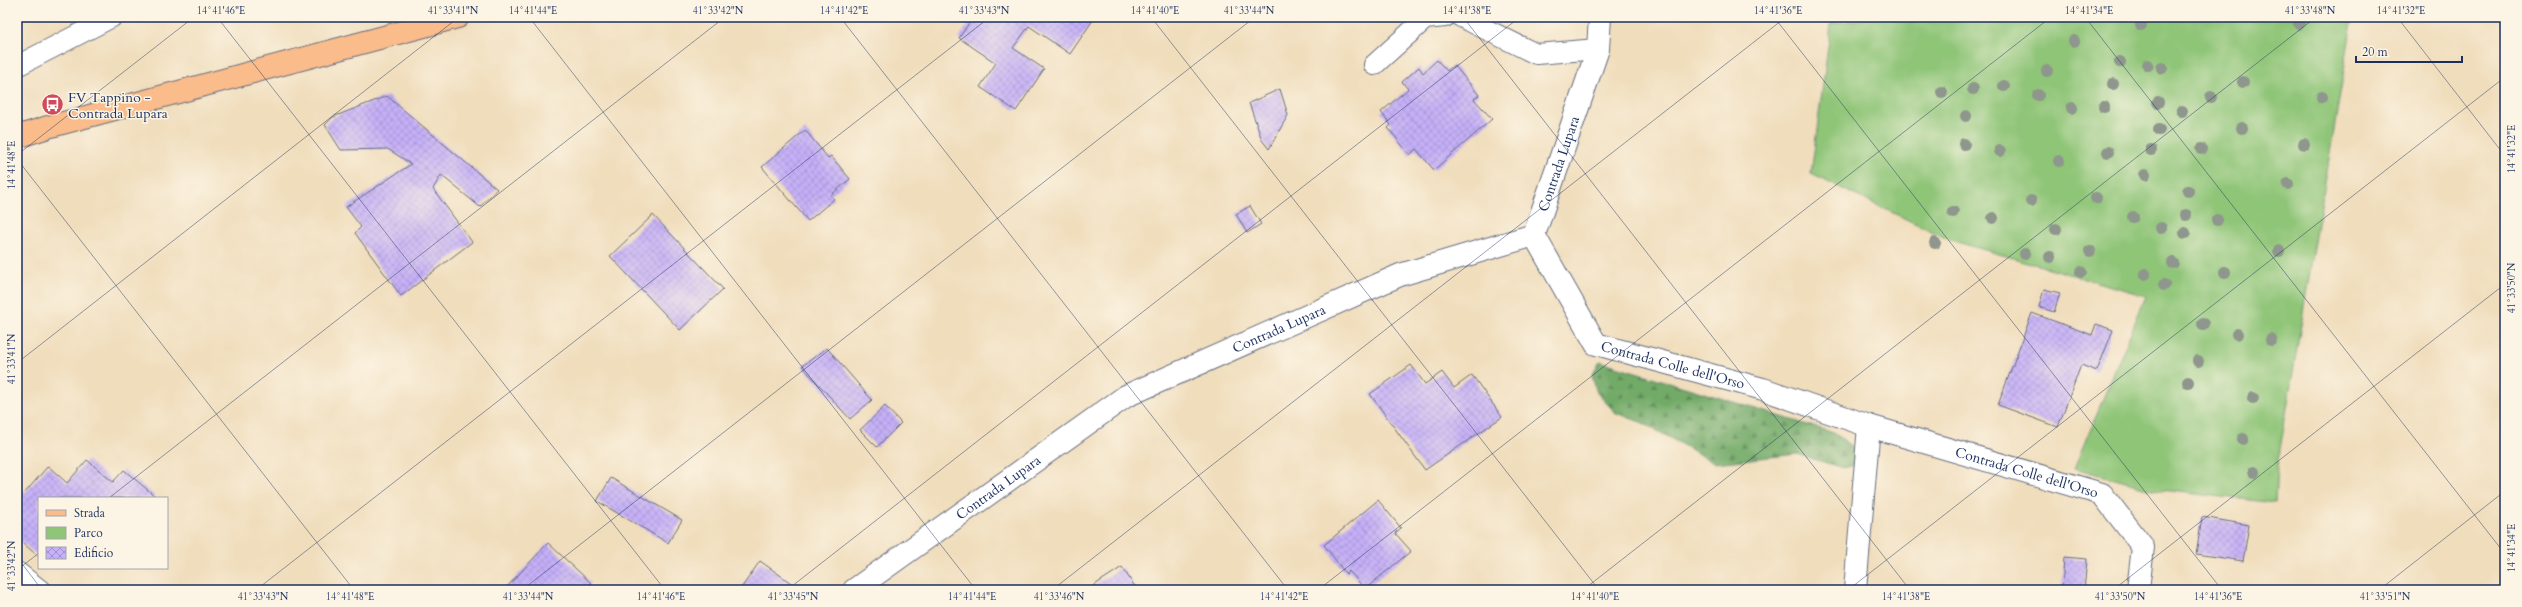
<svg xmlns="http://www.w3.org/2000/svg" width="2522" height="607" viewBox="0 0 2522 607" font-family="Cardo,serif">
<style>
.green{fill:#8ec577;stroke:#547a6a}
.forest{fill:url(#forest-firs);stroke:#466c63}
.building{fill:url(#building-cross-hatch)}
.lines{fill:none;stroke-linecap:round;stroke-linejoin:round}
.service-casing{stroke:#666c7f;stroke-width:22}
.minor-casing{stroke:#666c7f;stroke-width:24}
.primary-casing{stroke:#666c7f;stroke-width:24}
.service{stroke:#fff;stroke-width:20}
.minor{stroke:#fff;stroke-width:22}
.primary{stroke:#f9bc8a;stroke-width:22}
.tree{fill:#8e968d}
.ticks{fill:none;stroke:#1b2f5e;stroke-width:1;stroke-opacity:0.45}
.labels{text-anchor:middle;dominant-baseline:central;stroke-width:3;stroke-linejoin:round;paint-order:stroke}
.poi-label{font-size:14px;fill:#1b2f5e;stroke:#fcf5e5;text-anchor:start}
.street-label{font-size:14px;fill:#1b2f5e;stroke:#fcf5e5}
.neatline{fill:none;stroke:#1b2f5e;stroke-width:1.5}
.ticks-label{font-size:10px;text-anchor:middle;fill:#1b2f5e}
</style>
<defs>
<pattern id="forest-firs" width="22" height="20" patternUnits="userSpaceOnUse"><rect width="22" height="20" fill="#72aa68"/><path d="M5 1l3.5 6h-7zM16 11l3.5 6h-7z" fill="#5d8b59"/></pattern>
<pattern id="building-cross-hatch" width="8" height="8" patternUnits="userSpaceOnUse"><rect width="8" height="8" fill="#c6b0f8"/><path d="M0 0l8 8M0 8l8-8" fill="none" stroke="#a090cc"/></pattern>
</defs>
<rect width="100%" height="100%" fill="#fcf5e5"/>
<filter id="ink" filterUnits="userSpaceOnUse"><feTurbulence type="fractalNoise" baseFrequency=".025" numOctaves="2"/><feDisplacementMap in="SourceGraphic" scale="8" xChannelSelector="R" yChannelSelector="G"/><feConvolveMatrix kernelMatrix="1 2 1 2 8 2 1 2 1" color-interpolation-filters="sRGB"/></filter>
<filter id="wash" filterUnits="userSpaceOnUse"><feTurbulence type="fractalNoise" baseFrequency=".012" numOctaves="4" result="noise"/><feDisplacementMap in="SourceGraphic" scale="16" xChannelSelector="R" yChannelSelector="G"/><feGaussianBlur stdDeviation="0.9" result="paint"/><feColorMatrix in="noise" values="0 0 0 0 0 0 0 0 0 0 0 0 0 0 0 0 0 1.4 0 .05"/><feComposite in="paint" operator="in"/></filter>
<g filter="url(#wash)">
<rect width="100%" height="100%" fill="#f0ddbc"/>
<!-- green -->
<polygon class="green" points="1870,17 2353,17 2277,467 2275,503 2152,489 2074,468 2146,296 1950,240 1811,174 1831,24"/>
<!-- forest -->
<polygon class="forest" points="1600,361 1834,433 1852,446 1856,465 1843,468 1797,454 1715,463 1643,423 1616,413 1597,393 1592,376"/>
<g id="blocks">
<!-- building -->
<g class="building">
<polygon points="973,17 1095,17 1070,54 1029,26 1013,48 1044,69 1016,111 980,87 996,63 959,38"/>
<polygon points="1437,60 1447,71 1454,65 1479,95 1474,99 1492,119 1434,170 1416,149 1410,155 1388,128 1391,125 1381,112 1408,89 1402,82 1419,67 1423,73"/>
<polygon points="1280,89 1288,115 1269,149 1262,140 1249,103"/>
<polygon points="387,96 497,189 480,207 441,175 433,189 472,242 401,296 355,233 361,227 346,207 411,164 388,149 341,150 325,125 333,117"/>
<polygon points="805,130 828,158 831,156 850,179 831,195 834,199 808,221 762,167"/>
<polygon points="1250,206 1261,224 1247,233 1236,214"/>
<polygon points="653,215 723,289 680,330 610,256"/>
<polygon points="2044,289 2060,293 2054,312 2039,307"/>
<polygon points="2032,313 2092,335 2096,324 2113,330 2097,371 2081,365 2058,427 1998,405"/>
<polygon points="827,348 872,400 850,419 802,366"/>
<polygon points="1411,365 1425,384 1442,372 1454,388 1472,375 1502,417 1425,470 1370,394"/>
<polygon points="885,406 901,423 877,447 860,430"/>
<polygon points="87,460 113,482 124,470 155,496 153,498 39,498 39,557 17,538 17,502 48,466 67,483"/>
<polygon points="611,478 682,520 668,543 597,501"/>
<polygon points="1378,500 1401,528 1395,533 1411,551 1365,589 1349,571 1346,574 1324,545"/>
<polygon points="2202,517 2249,525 2243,561 2196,554"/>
<polygon points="548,543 591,583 584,590 504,590"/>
<polygon points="2064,557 2087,559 2084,590 2062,590"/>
<polygon points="760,561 801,590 740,590"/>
<polygon points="1122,567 1137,590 1087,590"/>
</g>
</g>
</g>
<g filter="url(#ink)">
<use href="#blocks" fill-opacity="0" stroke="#666c7f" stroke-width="1"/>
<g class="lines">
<defs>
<g id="service">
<polyline points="1461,17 1536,54 1598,49"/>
<polyline points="1374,65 1425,19 1445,17"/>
<polyline points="17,66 112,17"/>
<polyline points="17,572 40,590"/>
</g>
<g id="minor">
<path id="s1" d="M1534 235 1596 344 1763 389 1869 426 2102 494 2143 547 2138 590"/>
<path id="s2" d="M854 590 1126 396 1400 275 1534 235 1598 49 1600 17"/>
<polyline points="1855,590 1869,426"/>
</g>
<polyline id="primary" points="17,137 48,127 458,17"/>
</defs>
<!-- service casing -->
<use href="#service" class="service-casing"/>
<!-- minor casing -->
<use href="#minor" class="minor-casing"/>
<!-- primary casing -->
<use href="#primary" class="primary-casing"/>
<!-- service -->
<use href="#service" class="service"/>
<!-- minor -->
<use href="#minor" class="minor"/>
<!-- primary -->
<use href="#primary" class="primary"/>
</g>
<!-- trees -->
<g class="tree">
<circle cx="2299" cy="24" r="6"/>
<circle cx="2141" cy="25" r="6"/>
<circle cx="2074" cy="41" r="6"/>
<circle cx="2120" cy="62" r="6"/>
<circle cx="2148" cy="65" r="6"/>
<circle cx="2162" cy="68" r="6"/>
<circle cx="2047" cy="71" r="6"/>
<circle cx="2243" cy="82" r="6"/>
<circle cx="2113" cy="84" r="6"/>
<circle cx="2004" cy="86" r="6"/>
<circle cx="1973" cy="89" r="6"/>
<circle cx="1942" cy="92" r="6"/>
<circle cx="2038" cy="95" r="6"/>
<circle cx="2211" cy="97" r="6"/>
<circle cx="2322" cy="97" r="6"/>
<circle cx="2158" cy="102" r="6"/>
<circle cx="2104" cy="107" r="6"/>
<circle cx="2072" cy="108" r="6"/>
<circle cx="2182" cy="111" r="6"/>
<circle cx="1966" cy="116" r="6"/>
<circle cx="2242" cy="128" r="6"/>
<circle cx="2159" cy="130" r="6"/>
<circle cx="1964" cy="144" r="6"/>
<circle cx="2304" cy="144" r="6"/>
<circle cx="2201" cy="149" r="6"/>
<circle cx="2151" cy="150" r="6"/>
<circle cx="2000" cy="151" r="6"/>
<circle cx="2108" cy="152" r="6"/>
<circle cx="2059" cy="161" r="6"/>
<circle cx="2145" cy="175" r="6"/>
<circle cx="2288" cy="184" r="6"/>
<circle cx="2188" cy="191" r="6"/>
<circle cx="2096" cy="198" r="6"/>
<circle cx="2031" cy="201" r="6"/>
<circle cx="1953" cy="212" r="6"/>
<circle cx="2186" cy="215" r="6"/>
<circle cx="2133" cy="217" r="6"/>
<circle cx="1993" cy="218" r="6"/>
<circle cx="2217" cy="220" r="6"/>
<circle cx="2161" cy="228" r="6"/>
<circle cx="2056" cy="229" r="6"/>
<circle cx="2185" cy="233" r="6"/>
<circle cx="1935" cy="243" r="6"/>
<circle cx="2090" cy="251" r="6"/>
<circle cx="2279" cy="251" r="6"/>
<circle cx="2025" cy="254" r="6"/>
<circle cx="2050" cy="257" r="6"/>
<circle cx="2173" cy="263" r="6"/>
<circle cx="2081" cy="272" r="6"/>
<circle cx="2225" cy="272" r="6"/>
<circle cx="2145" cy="274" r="6"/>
<circle cx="2164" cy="285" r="6"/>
<circle cx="2203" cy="324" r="6"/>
<circle cx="2237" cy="334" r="6"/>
<circle cx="2271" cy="340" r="6"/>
<circle cx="2198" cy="361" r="6"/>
<circle cx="2188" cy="382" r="6"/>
<circle cx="2253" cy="398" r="6"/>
<circle cx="2243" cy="439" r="6"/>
<circle cx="2254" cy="472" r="6"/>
</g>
</g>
<!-- ticks -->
<path class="ticks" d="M217 17 665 590M529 17 976 590M840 17 1288 590M1151 17 1599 590M1463 17 1910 590M1774 17 2222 590M2085 17 2505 554M2397 17 2505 156M17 155 194 17M17 159 354 590M17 363 459 17M109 498 725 17M17 557 42 590M17 570 39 553M256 590 990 17M522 590 1255 17M787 590 1520 17M1052 590 1786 17M1318 590 2051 17M1583 590 2316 17M1848 590 2505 77M2113 590 2505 284M2379 590 2505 491"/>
<!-- icons -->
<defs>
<symbol id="bus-disc" viewBox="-11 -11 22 22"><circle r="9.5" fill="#d1495b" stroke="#fcf5e5"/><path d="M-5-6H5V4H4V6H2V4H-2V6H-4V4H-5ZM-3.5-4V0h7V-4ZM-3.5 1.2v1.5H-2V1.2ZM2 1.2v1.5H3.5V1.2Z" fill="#fff"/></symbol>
</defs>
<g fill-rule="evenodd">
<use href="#bus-disc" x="40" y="92" width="25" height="25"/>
</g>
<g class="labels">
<!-- poi labels -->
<g class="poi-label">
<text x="68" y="97">FV Tappino -<tspan x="68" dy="16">Contrada Lupara</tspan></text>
</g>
<!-- street labels -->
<g class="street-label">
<text stroke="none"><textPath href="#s2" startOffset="849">Contrada Lupara</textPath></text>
<text stroke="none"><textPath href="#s2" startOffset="501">Contrada Lupara</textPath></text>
<text stroke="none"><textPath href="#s1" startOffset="205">Contrada Colle dell'Orso</textPath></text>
<text stroke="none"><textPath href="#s1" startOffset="575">Contrada Colle dell'Orso</textPath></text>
<text stroke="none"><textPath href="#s2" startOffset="177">Contrada Lupara</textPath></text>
</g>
</g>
<!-- margin -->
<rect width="2522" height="607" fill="none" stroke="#fcf5e5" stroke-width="44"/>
<!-- legend -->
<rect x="38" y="497" width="130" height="72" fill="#fcf5e5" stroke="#a2a6af"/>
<rect x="46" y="510" width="20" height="6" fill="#f9bc8a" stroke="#a2a6af"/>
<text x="74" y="517" font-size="12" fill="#1b2f5e">Strada</text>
<rect x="46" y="527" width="20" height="12" fill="#8ec577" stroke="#a2a6af"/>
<text x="74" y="537" font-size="12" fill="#1b2f5e">Parco</text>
<rect x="46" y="547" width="20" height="12" fill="url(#building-cross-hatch)" stroke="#a2a6af"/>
<text x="74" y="557" font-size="12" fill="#1b2f5e">Edificio</text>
<!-- scale -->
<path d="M2356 56v6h106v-6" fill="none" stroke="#1b2f5e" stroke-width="2"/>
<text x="2362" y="56" font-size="12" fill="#1b2f5e" stroke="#fcf5e5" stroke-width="3" paint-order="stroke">20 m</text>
<rect x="22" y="22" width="2478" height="563" class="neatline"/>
<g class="ticks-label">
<text x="221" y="14">14°41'46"E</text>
<text x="453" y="14">41°33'41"N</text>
<text x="533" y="14">14°41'44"E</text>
<text x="718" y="14">41°33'42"N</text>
<text x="844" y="14">14°41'42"E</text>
<text x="984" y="14">41°33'43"N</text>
<text x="1155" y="14">14°41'40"E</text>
<text x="1249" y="14">41°33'44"N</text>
<text x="1467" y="14">14°41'38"E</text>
<text x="1778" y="14">14°41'36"E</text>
<text x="2089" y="14">14°41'34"E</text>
<text x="2310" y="14">41°33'48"N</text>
<text x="2401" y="14">14°41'32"E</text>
<text transform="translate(2511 149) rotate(-90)" y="4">14°41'32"E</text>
<text transform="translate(11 165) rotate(-90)" y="4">14°41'48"E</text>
<text transform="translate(2511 288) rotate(-90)" y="4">41°33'50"N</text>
<text transform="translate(11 359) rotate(-90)" y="4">41°33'41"N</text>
<text transform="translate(2511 548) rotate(-90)" y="4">14°41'34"E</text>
<text transform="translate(11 566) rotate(-90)" y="4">41°33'42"N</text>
<text x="263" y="600">41°33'43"N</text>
<text x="350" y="600">14°41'48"E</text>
<text x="528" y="600">41°33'44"N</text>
<text x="661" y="600">14°41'46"E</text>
<text x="793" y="600">41°33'45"N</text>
<text x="972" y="600">14°41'44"E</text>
<text x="1059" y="600">41°33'46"N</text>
<text x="1284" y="600">14°41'42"E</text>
<text x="1595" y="600">14°41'40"E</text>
<text x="1906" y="600">14°41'38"E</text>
<text x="2120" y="600">41°33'50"N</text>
<text x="2218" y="600">14°41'36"E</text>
<text x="2385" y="600">41°33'51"N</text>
</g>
</svg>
